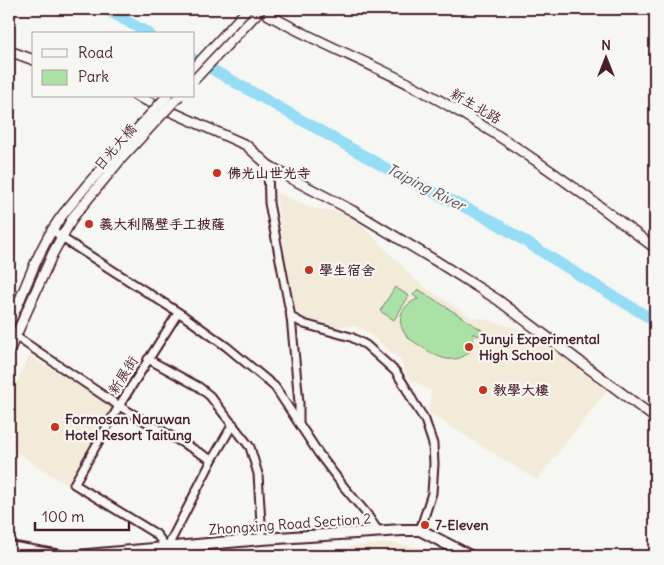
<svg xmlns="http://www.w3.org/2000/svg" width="664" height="565" viewBox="0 0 664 565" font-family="Delius,'LXGW WenKai TC',sans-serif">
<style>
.built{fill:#f3ebd9}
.green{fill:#aae1a5;stroke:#7a8068}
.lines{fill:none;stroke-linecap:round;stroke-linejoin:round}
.river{stroke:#94ddf5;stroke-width:11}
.minor-casing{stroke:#4a1f2b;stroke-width:11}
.tertiary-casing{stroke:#4a1f2b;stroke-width:12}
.primary-casing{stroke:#4a1f2b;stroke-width:14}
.minor{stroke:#f6f6f2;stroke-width:7}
.tertiary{stroke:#f6f6f2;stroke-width:9}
.primary{stroke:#f6f6f2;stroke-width:10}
.tertiary-bridge-casing{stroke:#4a1f2b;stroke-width:12;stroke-linecap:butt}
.tertiary-bridge{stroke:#f6f6f2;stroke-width:9}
.poi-dot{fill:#c8321e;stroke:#f6f6f2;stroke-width:2}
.labels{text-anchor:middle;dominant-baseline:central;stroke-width:4.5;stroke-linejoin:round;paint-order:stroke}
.street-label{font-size:14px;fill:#4a1f2b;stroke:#f6f6f2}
.poi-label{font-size:14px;font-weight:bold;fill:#4a1f2b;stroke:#f6f6f2;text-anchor:start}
.water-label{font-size:15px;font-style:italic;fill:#5c4e5e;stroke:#f6f6f2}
</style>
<rect width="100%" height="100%" fill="#f6f6f2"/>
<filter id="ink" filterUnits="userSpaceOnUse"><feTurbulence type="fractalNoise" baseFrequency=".02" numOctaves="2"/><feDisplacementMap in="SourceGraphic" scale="10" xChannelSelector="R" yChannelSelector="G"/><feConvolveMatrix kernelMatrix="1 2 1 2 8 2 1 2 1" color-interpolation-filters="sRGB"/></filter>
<g filter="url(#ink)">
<!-- built -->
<g class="built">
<polygon points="275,192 311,208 349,214 375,238 416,281 472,318 480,318 536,334 609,388 537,480 429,413 431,391 408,378 400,359 366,331 351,325 338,327 304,318 298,313 294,304"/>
<polygon points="29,356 114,406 69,486 9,448 9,400"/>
<polygon points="391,543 431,549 447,556 318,556 354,546"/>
</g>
<!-- green -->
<g class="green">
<polygon points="395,287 409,296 394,320 380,311"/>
<path d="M418 289 482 330 478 336 473 333C474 342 474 351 464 356 444 367 425 348 408 338 395 323 399 306 418 299L413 295Z"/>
</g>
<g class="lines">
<!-- river -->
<g class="river">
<polyline points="105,9 150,34"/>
<polyline points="194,59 400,176 491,220 587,280 655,321"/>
</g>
<defs>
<g id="minor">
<polyline points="268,165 269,203 291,317 299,403 299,422"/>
<polyline points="52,229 62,238 184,316 227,347 275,387 319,454 344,487 366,513 378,531"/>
<polyline points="291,317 304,324 351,337 366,345 396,372 406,388 414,403 425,420 433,444 434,464 432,493 420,530"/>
<polyline points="9,332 119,406 212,460"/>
<polyline points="148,359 199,387 210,396 250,447 258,474 262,539"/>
<polyline points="167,548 156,534 74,484 119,406 178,313"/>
<polyline points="158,556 167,548 212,460 233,424"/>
</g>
<g id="tertiary">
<path d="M267 14C316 42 368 62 417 88 502 133 579 190 655 248"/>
<polyline points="9,51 34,60"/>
<polyline points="194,68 248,9"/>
<polyline points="136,96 246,145 268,165 290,178 353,211 436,261 498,300 655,418"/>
<path d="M9 324C27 287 38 246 64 213"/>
<polyline points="9,351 53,253 73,217"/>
</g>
<g id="primary">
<polyline points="9,547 61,556"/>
<polyline points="77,556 262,539 402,530 420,530 470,556"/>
</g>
</defs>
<!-- minor casing -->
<use href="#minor" class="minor-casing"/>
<!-- tertiary casing -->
<use href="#tertiary" class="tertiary-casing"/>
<!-- primary casing -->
<use href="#primary" class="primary-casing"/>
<!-- minor -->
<use href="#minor" class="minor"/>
<!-- tertiary -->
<use href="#tertiary" class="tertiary"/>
<!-- primary -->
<use href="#primary" class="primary"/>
<defs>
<g id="tertiary-bridge">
<polyline points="194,80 261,9"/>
<polyline points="64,213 87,185 167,96"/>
<polyline points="73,217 121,159 179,96"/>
</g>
</defs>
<!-- tertiary-bridge casing -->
<use href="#tertiary-bridge" class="tertiary-bridge-casing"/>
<!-- tertiary-bridge -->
<use href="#tertiary-bridge" class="tertiary-bridge"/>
</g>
</g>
<!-- markers -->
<g class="poi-dot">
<circle cx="217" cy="173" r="5"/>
<circle cx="89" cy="224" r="5"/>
<circle cx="309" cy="270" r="5"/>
<circle cx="469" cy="347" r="5"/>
<circle cx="483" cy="390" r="5"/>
<circle cx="55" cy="427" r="5"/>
<circle cx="425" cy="525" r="5"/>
</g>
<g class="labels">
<!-- street labels -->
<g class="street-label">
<text transform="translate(476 106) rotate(30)">新生北路</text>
<text transform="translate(115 147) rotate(-49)">日光大橋</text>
<text transform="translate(123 375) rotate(-58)">新展街</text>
<text transform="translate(290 524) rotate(-4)">Zhongxing Road Section 2</text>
</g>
<!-- poi labels -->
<g class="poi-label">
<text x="227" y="173">佛光山世光寺</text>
<text x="99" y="224">義大利隔壁手工披薩</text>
<text x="319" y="270">學生宿舍</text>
<text x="479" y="339">Junyi Experimental<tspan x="479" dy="16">High School</tspan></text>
<text x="493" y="390">教學大樓</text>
<text x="65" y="419">Formosan Naruwan<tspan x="65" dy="16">Hotel Resort Taitung</tspan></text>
<text x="435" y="525">7-Eleven</text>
</g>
<!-- water labels -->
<g class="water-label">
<text transform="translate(426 187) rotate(27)">Taiping River</text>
</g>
</g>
<!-- margin -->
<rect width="664" height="565" fill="none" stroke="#f6f6f2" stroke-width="30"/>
<rect x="15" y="15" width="634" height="535" fill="none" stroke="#4a1f2b" stroke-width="2" filter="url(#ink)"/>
<!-- legend -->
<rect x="32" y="32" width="162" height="65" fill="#f6f6f2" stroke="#b1a0a2"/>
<rect x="42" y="49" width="25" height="8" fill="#f6f6f2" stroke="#b1a0a2"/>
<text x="78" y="58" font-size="15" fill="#4a1f2b">Road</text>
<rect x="42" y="70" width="25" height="15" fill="#aae1a5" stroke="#b1a0a2"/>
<text x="78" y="82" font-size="15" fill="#4a1f2b">Park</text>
<!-- north arrow -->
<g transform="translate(606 58)" stroke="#f6f6f2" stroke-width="4" paint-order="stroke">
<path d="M0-4L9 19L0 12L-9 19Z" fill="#4a1f2b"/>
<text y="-8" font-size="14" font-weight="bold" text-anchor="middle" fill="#4a1f2b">N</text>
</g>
<!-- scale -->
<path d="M35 522v8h94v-8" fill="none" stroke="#4a1f2b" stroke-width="2.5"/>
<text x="42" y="522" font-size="15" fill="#4a1f2b" stroke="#f6f6f2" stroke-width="4" paint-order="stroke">100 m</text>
</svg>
